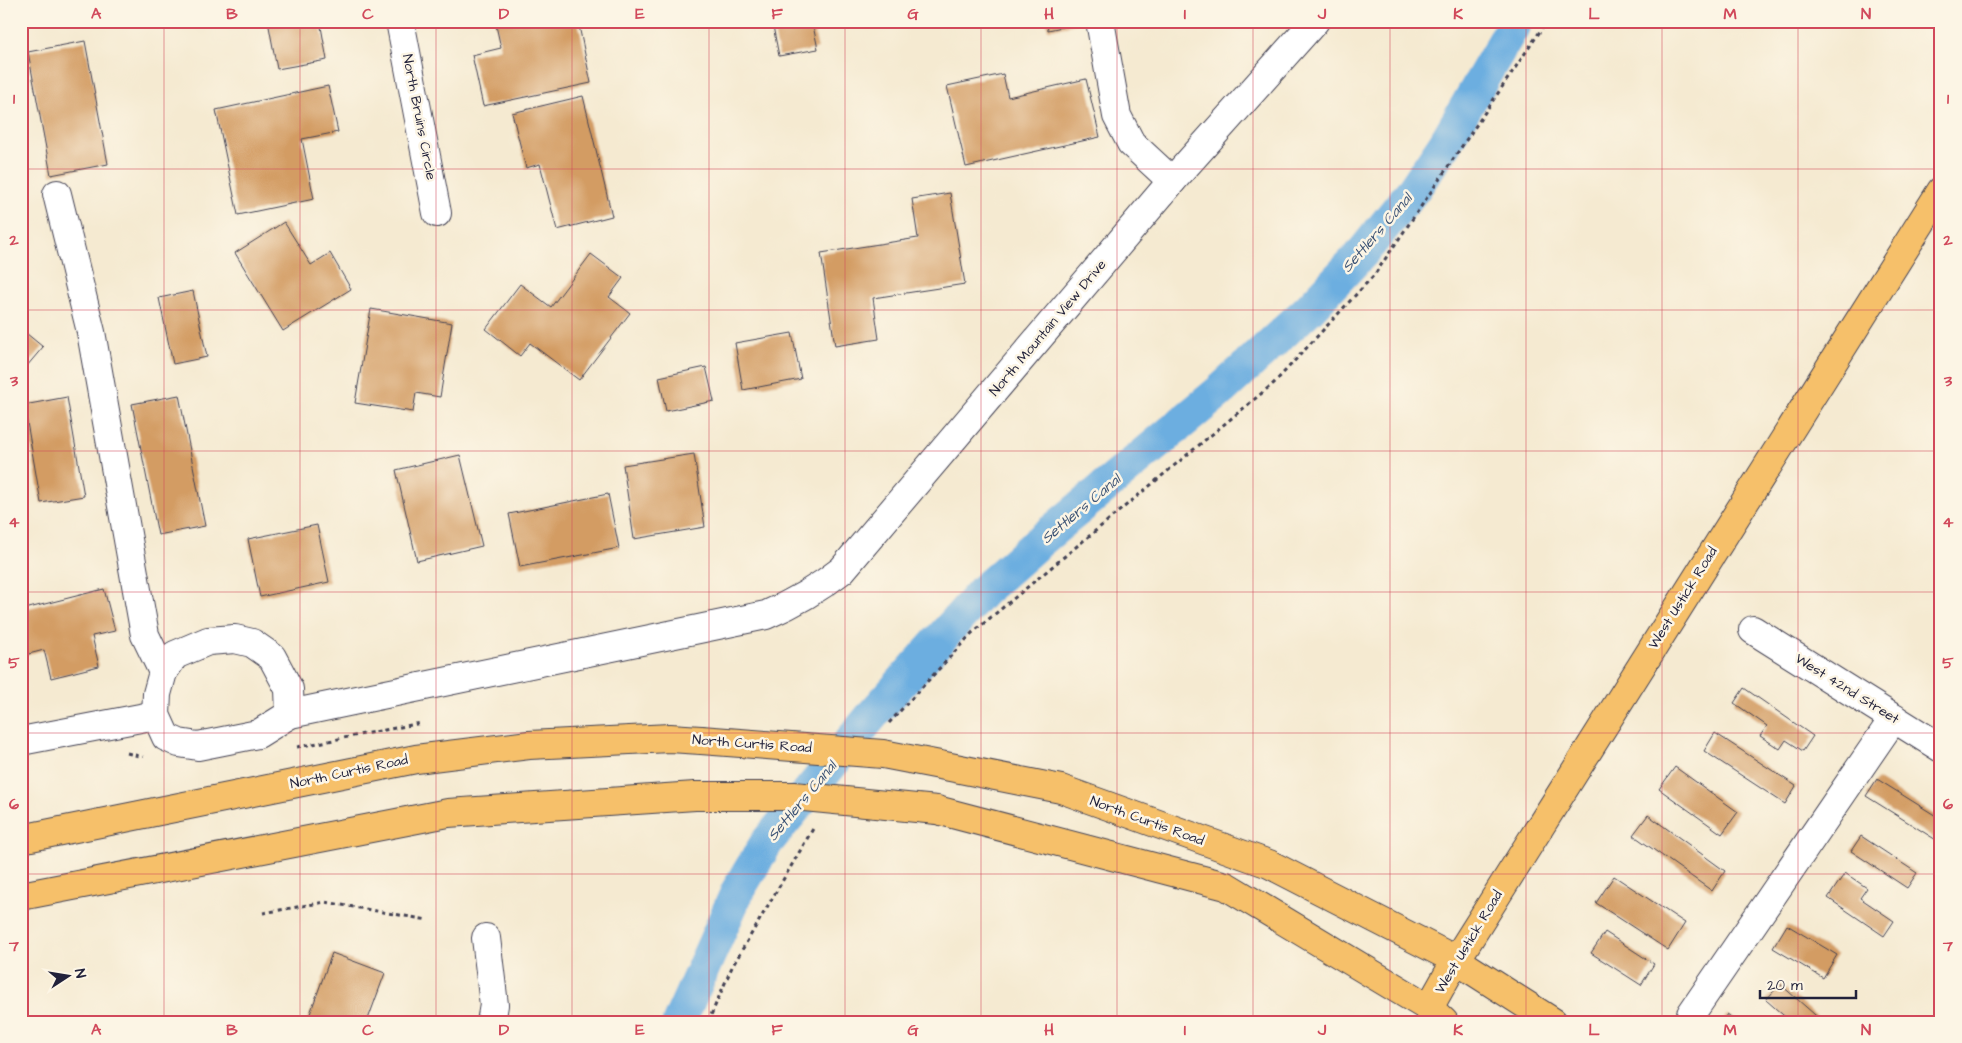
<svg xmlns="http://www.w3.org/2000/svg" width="1962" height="1043" viewBox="0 0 1962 1043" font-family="'Architects Daughter',sans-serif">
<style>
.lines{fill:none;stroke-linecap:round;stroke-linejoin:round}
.canal{stroke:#6caee0;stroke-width:34}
.building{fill:#d39c64}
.minor-casing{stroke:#424052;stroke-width:30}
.major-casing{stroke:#424052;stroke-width:30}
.path{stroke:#424052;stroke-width:3;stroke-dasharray:4 4;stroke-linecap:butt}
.minor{stroke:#fff;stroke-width:28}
.major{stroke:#f6c06b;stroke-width:28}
.major-bridge-casing{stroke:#424052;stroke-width:30;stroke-linecap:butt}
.major-bridge{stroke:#f6c06b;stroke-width:28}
.grid{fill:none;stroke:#d1495b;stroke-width:1;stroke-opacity:0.55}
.labels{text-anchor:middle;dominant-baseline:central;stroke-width:5;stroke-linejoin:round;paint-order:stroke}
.street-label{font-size:14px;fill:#22223b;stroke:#fcf5e5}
.water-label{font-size:15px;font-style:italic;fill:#3c5375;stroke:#fcf5e5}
.neatline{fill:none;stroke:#d1495b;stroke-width:2}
.grid-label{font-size:16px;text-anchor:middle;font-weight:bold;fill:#d1495b}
</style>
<rect width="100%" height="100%" fill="#fcf5e5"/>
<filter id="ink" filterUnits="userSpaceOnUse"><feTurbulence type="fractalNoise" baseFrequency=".02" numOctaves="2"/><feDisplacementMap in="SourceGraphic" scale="10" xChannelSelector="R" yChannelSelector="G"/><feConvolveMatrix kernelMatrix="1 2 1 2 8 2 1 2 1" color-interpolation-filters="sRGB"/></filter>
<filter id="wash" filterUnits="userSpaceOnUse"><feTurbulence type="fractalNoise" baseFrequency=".0096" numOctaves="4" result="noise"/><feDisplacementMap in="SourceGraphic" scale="20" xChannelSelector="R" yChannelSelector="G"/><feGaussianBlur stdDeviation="1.12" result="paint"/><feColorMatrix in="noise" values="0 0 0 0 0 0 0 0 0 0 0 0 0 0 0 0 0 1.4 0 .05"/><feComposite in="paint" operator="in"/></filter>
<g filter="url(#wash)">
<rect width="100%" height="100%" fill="#f5ead1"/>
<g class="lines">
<!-- canal -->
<polyline class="canal" points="679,1022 738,890 767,842 874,713 983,591 1034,546 1220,391 1309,309 1364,251 1414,189 1445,143 1516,21"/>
</g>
<g id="blocks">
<!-- building -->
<g class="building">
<polygon points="268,21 320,21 327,60 277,69"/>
<polygon points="495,21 578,21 591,83 483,106 472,55 501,48"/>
<polygon points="772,21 812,21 818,49 779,56"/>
<polygon points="1046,21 1086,21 1086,22 1048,30"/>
<polygon points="85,41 108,164 51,175 28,52"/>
<polygon points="1003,74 1008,97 1086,79 1100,137 966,167 947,86"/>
<polygon points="328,86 338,132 302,139 314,199 238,215 216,110"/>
<polygon points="583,96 612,216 557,230 540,164 526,168 512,113"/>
<polygon points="950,193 965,284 873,298 879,339 835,346 821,253 918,238 912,199"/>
<polygon points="284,222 311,265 330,253 351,289 283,331 235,253"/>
<polygon points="591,254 623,278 609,297 630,313 579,380 530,343 520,356 486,329 520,284 551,307"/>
<polygon points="193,291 207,357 173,364 159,298"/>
<polygon points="371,309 452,323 440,397 416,393 413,412 355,403"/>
<polygon points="21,329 43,347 21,373"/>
<polygon points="792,333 801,379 743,390 735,343"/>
<polygon points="706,367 714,401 666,411 659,377"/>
<polygon points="179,395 205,526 158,535 132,404"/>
<polygon points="67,397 84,496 41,503 24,405"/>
<polygon points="694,454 705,527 634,539 623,465"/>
<polygon points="460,455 482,546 417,561 396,470"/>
<polygon points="608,494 619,548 520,567 509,514"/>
<polygon points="317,525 329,582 260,597 248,539"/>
<polygon points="104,589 115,631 92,636 99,666 51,678 44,650 21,656 21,610"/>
<polygon points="1744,688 1813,736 1803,751 1786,740 1780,749 1760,736 1767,726 1734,703"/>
<polygon points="1715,733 1796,786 1785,804 1704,751"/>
<polygon points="1675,767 1738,812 1722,834 1659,789"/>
<polygon points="1877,779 1941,819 1941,843 1866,796"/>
<polygon points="1648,815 1725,871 1712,891 1633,835"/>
<polygon points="1861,836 1917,873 1907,888 1851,851"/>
<polygon points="1845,873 1867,888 1860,898 1894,921 1884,936 1828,898"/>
<polygon points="1614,876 1685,923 1668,950 1596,903"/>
<polygon points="1787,925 1837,955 1823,978 1773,948"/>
<polygon points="1605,932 1654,964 1641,985 1591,953"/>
<polygon points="332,953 385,973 367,1022 307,1022"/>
<polygon points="1780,984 1823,1022 1791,1022 1766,1000"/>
<polygon points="1727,1014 1739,1022 1722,1022"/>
</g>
</g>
</g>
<g filter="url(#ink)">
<use href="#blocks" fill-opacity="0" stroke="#424052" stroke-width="1"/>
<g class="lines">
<defs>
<g id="minor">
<polyline points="400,21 437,213"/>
<polyline points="1100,21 1117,116 1131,143 1172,181"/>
<polyline points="57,194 91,332 145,635 163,672"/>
<polyline points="1753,630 1941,748"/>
<polygon points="235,639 252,643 272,657 289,689 290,714 258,734 198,746 179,743 166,737 156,715 157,694 163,672 175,655 208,641"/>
<path d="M290 714 766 615C794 603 818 589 842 570L1172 181 1315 21"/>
<polyline points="21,741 156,715"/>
<polyline points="486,938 494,1005 491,1022"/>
<polyline points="1691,1014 1894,718"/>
</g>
<g id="major">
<polyline points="940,765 1061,789 1269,864 1456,960 1553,1022"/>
<polyline points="937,810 1226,886 1429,1008 1444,1022"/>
<polyline points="21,839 416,759 529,745 670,738 701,740"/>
<polyline points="21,896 448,813 695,796"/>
<polyline points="1429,1008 1456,960 1941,191"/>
</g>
</defs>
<!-- minor casing -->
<use href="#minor" class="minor-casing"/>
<!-- major casing -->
<use href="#major" class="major-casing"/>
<!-- path -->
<g class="path">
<polyline points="889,723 972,633 1274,383 1375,274 1547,21"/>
<polyline points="297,747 421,723"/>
<polyline points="127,753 143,757"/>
<polyline points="263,913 325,902 428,920"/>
<polyline points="708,1022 732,967 814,827"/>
</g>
<!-- minor -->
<use href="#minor" class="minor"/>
<!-- major -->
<use href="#major" class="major"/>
<defs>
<g id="major-bridge">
<polyline points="701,740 883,754 940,765"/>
<polyline points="695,796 794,796 937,810"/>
</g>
</defs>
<!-- major-bridge casing -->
<use href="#major-bridge" class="major-bridge-casing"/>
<!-- major-bridge -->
<use href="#major-bridge" class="major-bridge"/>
</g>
</g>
<!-- grid -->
<path class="grid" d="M164 21V1022M300 21V1022M436 21V1022M572 21V1022M709 21V1022M845 21V1022M981 21V1022M1117 21V1022M1253 21V1022M1390 21V1022M1526 21V1022M1662 21V1022M1798 21V1022M21 169H1941M21 310H1941M21 451H1941M21 592H1941M21 733H1941M21 874H1941"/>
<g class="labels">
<!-- street labels -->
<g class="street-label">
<text transform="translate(419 117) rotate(79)">North Bruins Circle</text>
<text transform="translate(1048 328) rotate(-50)">North Mountain View Drive</text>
<text transform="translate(1683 598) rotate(-58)">West Ustick Road</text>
<text transform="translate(1847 689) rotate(32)">West 42nd Street</text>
<text transform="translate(752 744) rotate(4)">North Curtis Road</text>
<text transform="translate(349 772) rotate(-12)">North Curtis Road</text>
<text transform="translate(1147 821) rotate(20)">North Curtis Road</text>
<text transform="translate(1469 942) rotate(-59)">West Ustick Road</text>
</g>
<!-- water labels -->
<g class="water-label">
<text transform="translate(1377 233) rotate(-49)">Settlers Canal</text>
<text transform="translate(1081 509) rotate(-40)">Settlers Canal</text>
<text transform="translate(802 801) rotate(-50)">Settlers Canal</text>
</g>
</g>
<!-- margin -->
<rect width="1962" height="1043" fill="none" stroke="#fcf5e5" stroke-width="55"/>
<!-- north arrow -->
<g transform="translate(68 976) rotate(78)" stroke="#fcf5e5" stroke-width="4" paint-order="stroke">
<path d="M0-4L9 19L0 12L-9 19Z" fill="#22223b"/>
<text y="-8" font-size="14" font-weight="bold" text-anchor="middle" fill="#22223b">N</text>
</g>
<!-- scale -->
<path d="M1760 990v8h96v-8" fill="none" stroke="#22223b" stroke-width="2.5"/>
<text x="1767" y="990" font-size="15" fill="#22223b" stroke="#fcf5e5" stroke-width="4" paint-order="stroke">20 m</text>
<rect x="28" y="28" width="1906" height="988" class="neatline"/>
<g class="grid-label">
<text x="96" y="19">A</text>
<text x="232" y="19">B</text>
<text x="368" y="19">C</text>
<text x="504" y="19">D</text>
<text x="640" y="19">E</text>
<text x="777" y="19">F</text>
<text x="913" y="19">G</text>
<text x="1049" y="19">H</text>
<text x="1185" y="19">I</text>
<text x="1322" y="19">J</text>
<text x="1458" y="19">K</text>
<text x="1594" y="19">L</text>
<text x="1730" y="19">M</text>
<text x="1866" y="19">N</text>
<text x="14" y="104">1</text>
<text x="1948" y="104">1</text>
<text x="14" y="245">2</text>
<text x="1948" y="245">2</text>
<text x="14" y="386">3</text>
<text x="1948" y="386">3</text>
<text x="14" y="527">4</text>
<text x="1948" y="527">4</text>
<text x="14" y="668">5</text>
<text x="1948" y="668">5</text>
<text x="14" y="809">6</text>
<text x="1948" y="809">6</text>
<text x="14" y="951">7</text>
<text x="1948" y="951">7</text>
<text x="96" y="1035">A</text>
<text x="232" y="1035">B</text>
<text x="368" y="1035">C</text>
<text x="504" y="1035">D</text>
<text x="640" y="1035">E</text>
<text x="777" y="1035">F</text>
<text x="913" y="1035">G</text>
<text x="1049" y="1035">H</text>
<text x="1185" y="1035">I</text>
<text x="1322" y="1035">J</text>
<text x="1458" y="1035">K</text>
<text x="1594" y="1035">L</text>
<text x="1730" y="1035">M</text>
<text x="1866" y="1035">N</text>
</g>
</svg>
